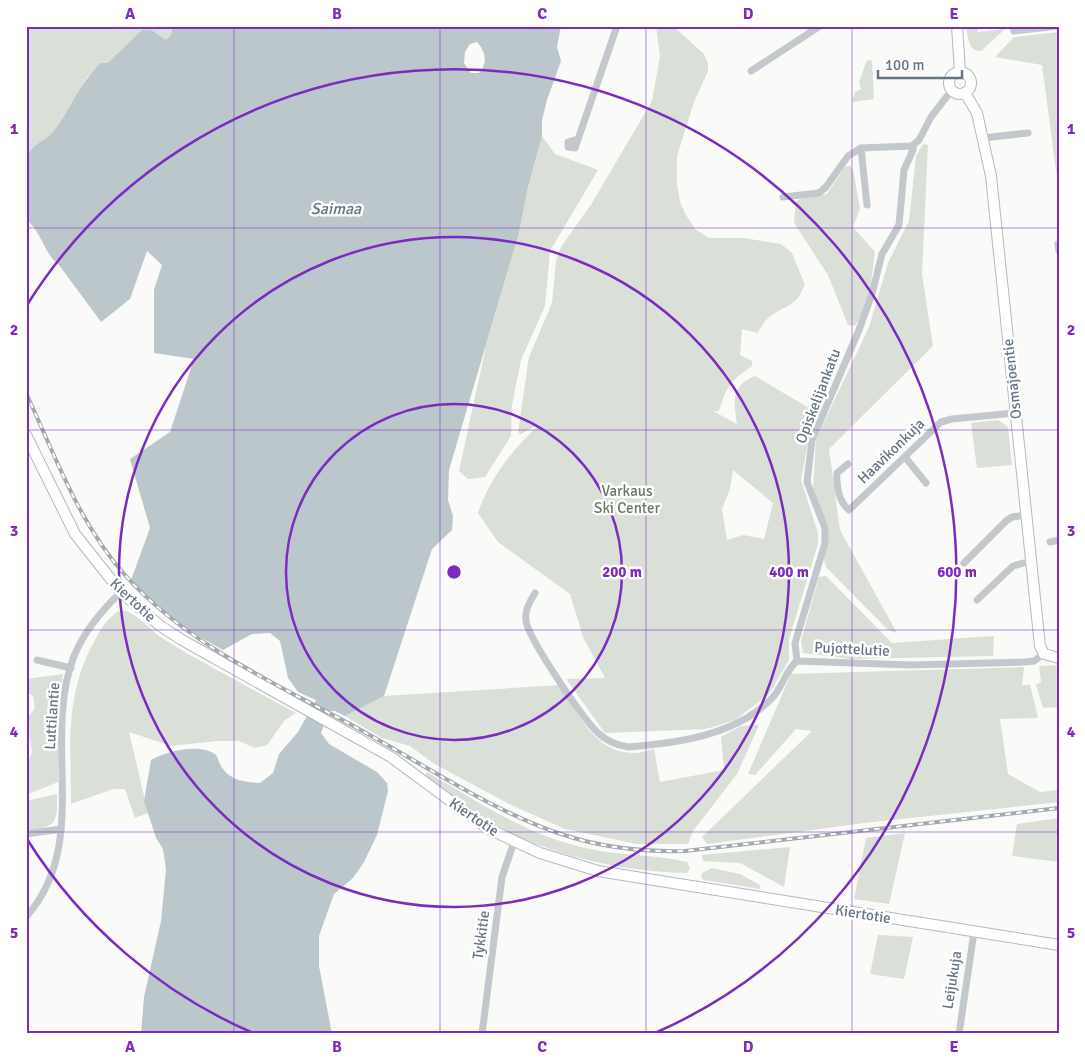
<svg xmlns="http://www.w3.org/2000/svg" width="1085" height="1060" viewBox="0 0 1085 1060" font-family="Signika,sans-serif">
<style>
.green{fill:#dadfd7;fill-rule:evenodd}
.water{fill:#bbc7cb;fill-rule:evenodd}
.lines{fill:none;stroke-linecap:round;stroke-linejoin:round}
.secondary-casing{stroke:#b3babf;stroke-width:12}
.street{stroke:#c3c8cc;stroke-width:7}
.secondary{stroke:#fff;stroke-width:10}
.rail-casing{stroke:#a2aab0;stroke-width:4}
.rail{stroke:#fff;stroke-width:2;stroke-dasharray:5.5;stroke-linecap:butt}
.grid{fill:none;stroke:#7b2cbf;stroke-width:1;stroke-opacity:0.55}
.ring{fill:none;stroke:#7b2cbf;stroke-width:2.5}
.labels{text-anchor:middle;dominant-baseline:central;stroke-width:5;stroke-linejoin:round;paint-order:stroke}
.street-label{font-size:15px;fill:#657683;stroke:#fff}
.park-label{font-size:15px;fill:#687a64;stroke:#fff}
.water-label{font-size:16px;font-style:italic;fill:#60757c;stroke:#fff}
.centre{fill:#7b2cbf;stroke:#fff;stroke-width:2.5}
.ring-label{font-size:15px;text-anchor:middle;font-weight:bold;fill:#7b2cbf;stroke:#fff;stroke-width:5;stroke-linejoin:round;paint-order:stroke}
.neatline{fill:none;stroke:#7b2cbf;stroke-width:2}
.grid-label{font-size:16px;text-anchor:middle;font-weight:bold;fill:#7b2cbf}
</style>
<rect width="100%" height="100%" fill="#fafaf8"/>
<!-- green -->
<g class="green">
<path d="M26 26H191L130 62 95 69C83 80 81 88 74 101 68 111 61 120 55 130 47 144 34 141 26 160Z"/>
<path d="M656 26H673L704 54 708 64V71L694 102 677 156V184L680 202 686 215 696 230 709 238H743L781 244 792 253 805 285C802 289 800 296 797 299 782 313 768 310 758 333L742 329 740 355 752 361V366C730 381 727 386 719 411H713L737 424C734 400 730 387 755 376L814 411 801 480 818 533V544L789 639V660L769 694 735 720 706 729 605 733 566 679 605 678 583 637 570 594 498 542 478 513C490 477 513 449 541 423L521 434 518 432 529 357 552 303 556 261 561 247 592 203 652 101 660 56ZM733 470 773 503 764 539 743 535 727 540 722 509 730 489Z"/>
<path d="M966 26H977L978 32 1005 29 981 51C968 51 968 37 966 26Z"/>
<polygon points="1059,32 1059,193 1042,65 995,57 1014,37"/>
<polygon points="867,60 872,61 874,99 852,102 855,92 861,89 859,82"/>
<polygon points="542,136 555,154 598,170 550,251 545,306 521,360 512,405 511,436 485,477 468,479 459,471 486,346 519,233 528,187"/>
<polygon points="923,144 928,145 922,274 933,346 829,449 840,530 897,633 888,630 826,567 824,559 829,529 813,490 816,439 869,327 888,263 909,221 916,156"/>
<path d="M850 166 853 169 860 209 853 227 875 252C872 272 870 313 854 326L848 325 828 275 794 223 796 202 801 198 827 194 845 167Z"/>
<polygon points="998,420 1008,427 1012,465 977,468 971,423"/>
<polygon points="826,576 892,643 994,636 993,656 850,659 803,653 801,641 819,577"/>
<path d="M121 610C135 611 151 631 162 638 205 665 251 688 296 713L285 720 267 745 255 748 239 741H217L171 746 129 732 148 813 135 818 125 789H113L71 804C71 742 64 695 96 638 101 628 110 615 121 610Z"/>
<polygon points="1059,665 1059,707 1043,708 1036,685 1041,682 1039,666"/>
<polygon points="1024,667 1022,685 1030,685 1038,718 1000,719 1008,774 1040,792 1059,790 1059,802 864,823 707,844 702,837 812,731 796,729 755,775 748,774 791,674"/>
<polygon points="63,674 59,697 58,782 26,795 26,766 32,752 27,719 35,708 33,696 26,691 26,679"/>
<path d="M560 685C577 712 594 752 632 753 639 754 648 750 654 749L660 782 724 770 721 737 741 726 759 725 737 774 693 831 688 844H637L565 829 509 804 433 763 410 746 382 738 345 716 384 696Z"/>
<path d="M427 772C477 801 528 836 585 848 619 856 654 854 687 862L690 868 687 873C616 871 542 854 480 816 461 804 443 789 425 775Z"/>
<path d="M57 794C57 825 57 825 26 832V801Z"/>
<polygon points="1059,818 1059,862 1012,856 1017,824"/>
<polygon points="905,833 889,904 854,899 866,838"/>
<polygon points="790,847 784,887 740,863 703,861 702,855"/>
<polygon points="712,868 740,874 760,885 760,889 704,880 701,877 702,873"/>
<polygon points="878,935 913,937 904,979 870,974"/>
</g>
<!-- water -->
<path class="water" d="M173 26H561L557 47 561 61 547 100 542 120V136L528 187 519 233 449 470 448 500 453 516 452 530 432 549 384 696 345 716 335 711H329L321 733 329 744 377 772 387 783 388 791 377 835 364 862 353 878 334 894 319 936V966L332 1034H141L144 997 161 921 166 869 163 849 156 838 144 801 151 760C166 751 199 743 215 754 218 757 218 760 220 764 228 780 243 782 260 783L273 773 279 754 298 732 316 700 298 692 288 678 280 641 270 633 252 634 223 650 172 621 131 580 150 528 130 459 170 432 194 359 154 353V290L162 265 147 251 130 299 101 322 59 265C43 253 42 231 26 220 26 203 22 174 27 158 31 144 45 142 54 131 71 109 79 83 101 63H108L142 30H151L166 40 171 35ZM477 42C486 52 488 63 479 73H471L464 63 465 52 470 44Z"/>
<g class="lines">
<defs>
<g id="secondary">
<polyline points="957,26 960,72"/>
<circle cx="960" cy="83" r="11"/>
<polyline points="965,93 977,113 991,176 1040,646 1044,654 1059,658"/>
<polyline points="26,435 75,534 121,592 159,625 182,640 391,757 487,828 540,853 598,871 1059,945"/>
</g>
</defs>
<!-- secondary casing -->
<use href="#secondary" class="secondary-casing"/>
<!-- street -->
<g class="street">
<polyline points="1013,26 1014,31 1059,26"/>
<polyline points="751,71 820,26"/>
<polyline points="983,138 1028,133"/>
<polyline points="578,139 568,142 568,147 575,148 617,26"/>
<polyline points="861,148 867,205"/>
<polyline points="783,197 819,193 826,187 848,156 861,148 912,146 919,140 931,117 952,90"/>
<polyline points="1058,244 1059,251"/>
<polyline points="905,457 926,483"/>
<path d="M848 464 837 473C836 486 839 502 849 510L941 422 952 419 1015 413"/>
<polyline points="1050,542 1059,540"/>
<polyline points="964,563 1006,521 1012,517 1026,515"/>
<path d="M535 593C529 603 523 613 527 625 534 646 581 716 597 732 606 741 616 745 628 747 678 743 739 735 774 696 783 685 786 670 797 661L911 665 1025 662 1034 661 1044 654"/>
<polyline points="977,600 1013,566 1031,561"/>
<polyline points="37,660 71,668"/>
<polyline points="797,661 795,643 825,543 825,528 807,482 812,440 859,330 872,294 882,254 899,225 904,170 913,150 913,145"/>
<polyline points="26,834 61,829"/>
<path d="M26 917C92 843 41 741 74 656 84 632 102 610 121 592"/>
<polyline points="482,1034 502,877 514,842"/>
<polyline points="959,1034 974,932"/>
</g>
<!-- secondary -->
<use href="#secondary" class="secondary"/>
<defs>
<path id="rail" d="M26 393C55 455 79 524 125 575 188 647 286 688 368 734 429 768 498 814 564 835 604 848 644 852 685 851L1059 808"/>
</defs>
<!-- rail casing -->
<use href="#rail" class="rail-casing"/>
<!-- rail -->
<use href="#rail" class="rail"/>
</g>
<!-- grid -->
<path class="grid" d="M234 26V1034M440 26V1034M646 26V1034M852 26V1034M26 228H1059M26 430H1059M26 630H1059M26 832H1059"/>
<!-- distance rings -->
<g class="ring">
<circle cx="454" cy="572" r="168"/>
<circle cx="454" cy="572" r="335"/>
<path d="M253 1033A503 503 0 0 1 27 839M27 305A503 503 0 1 1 655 1033"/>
</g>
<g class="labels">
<!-- street labels -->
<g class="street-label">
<text transform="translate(1012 379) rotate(-96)">Osmajoentie</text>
<text transform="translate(818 396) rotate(-69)">Opiskelijankatu</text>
<text transform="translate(891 451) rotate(-44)">Haavikonkuja</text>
<text transform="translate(133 600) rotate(43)">Kiertotie</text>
<text transform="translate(852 649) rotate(3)">Pujottelutie</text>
<text transform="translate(52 716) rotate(-86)">Luttilantie</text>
<text transform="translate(474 817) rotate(34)">Kiertotie</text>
<text transform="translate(863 914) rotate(9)">Kiertotie</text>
<text transform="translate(481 935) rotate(-82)">Tykkitie</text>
<text transform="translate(952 980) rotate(-81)">Leijukuja</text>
</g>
<!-- park labels -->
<g class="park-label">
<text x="627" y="491">Varkaus<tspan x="627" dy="17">Ski Center</tspan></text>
</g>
<!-- water labels -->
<g class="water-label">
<text x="336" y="209">Saimaa</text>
</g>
</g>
<circle cx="454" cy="572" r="8" class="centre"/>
<g class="ring-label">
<text x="622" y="577">200 m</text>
<text x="789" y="577">400 m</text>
<text x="957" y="577">600 m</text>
</g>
<!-- border -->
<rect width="1085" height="1060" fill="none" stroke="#ffffff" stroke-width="55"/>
<!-- scale -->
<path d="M878 70v8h84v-8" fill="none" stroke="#657683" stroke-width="2.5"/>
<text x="885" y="70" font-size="15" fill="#657683" stroke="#ffffff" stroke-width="4" paint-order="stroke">100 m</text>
<rect x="28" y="28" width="1030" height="1004" class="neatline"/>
<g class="grid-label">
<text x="130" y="19">A</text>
<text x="337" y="19">B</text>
<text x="542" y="19">C</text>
<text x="748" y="19">D</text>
<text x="954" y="19">E</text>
<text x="14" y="134">1</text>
<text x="1071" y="134">1</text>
<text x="14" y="335">2</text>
<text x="1071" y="335">2</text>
<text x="14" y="536">3</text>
<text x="1071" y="536">3</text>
<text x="14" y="737">4</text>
<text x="1071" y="737">4</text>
<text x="14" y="938">5</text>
<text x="1071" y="938">5</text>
<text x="130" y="1052">A</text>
<text x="337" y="1052">B</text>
<text x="542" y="1052">C</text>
<text x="748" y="1052">D</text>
<text x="954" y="1052">E</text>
</g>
</svg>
